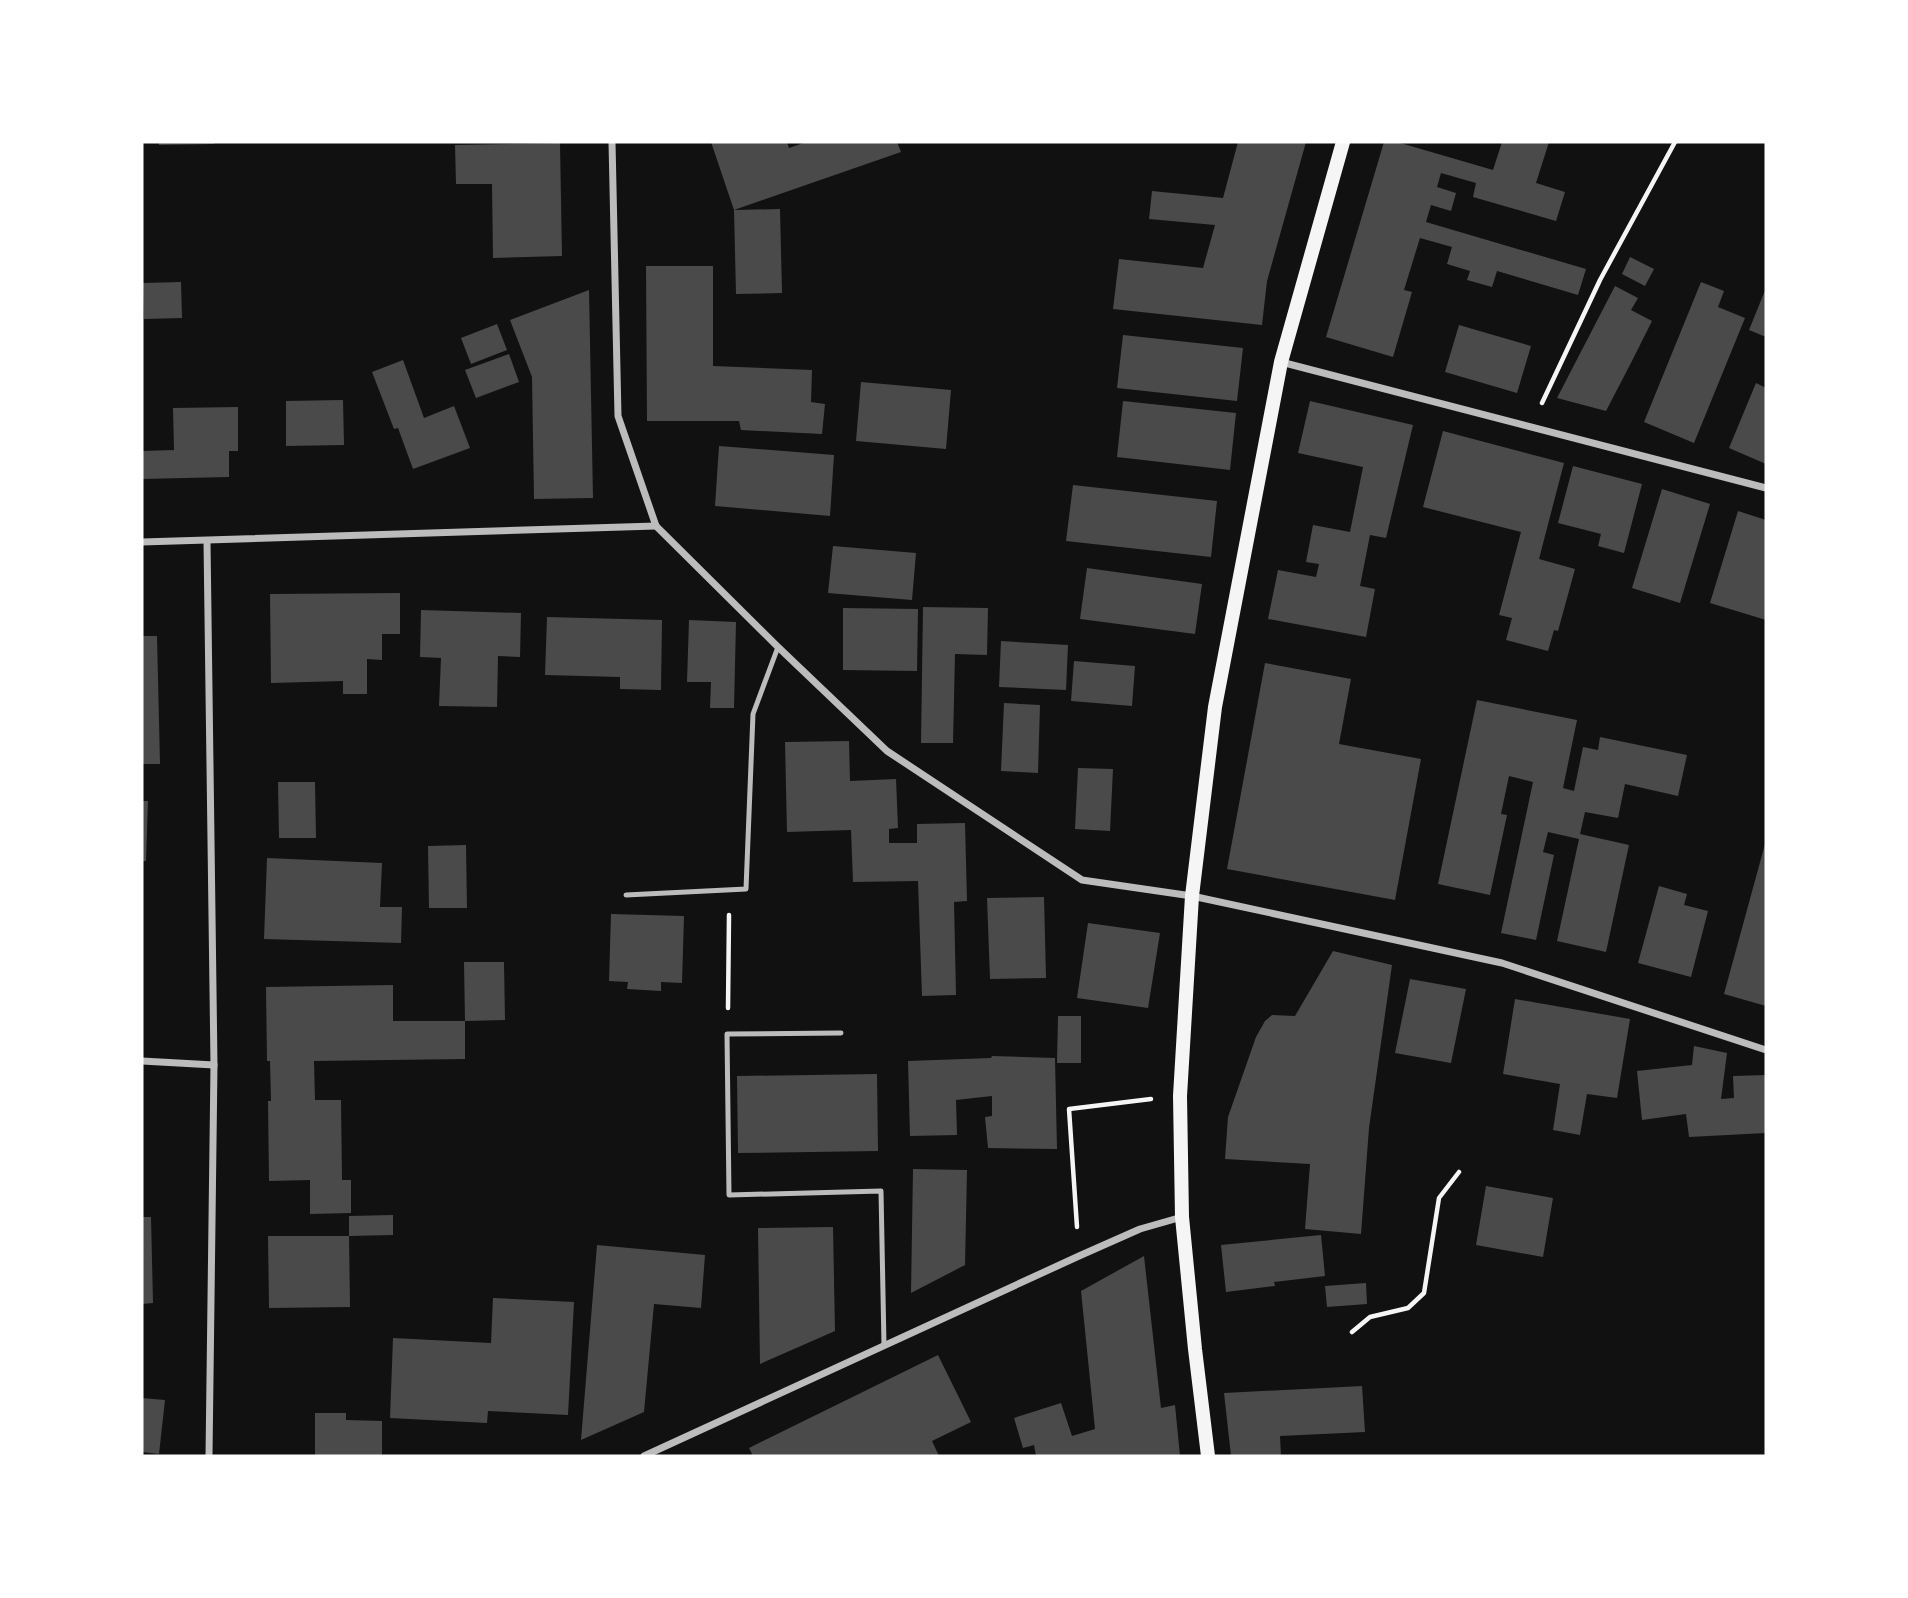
<svg xmlns="http://www.w3.org/2000/svg" width="1908" height="1598" viewBox="0 0 1908 1598" font-family="Cabin,sans-serif">
<style>
.building{fill:#4a4a4a}
.lines{fill:none;stroke-linecap:round;stroke-linejoin:round}
.path{stroke:#f5f5f5;stroke-width:4.5}
.service{stroke:#bcbcbc;stroke-width:5}
.minor{stroke:#bcbcbc;stroke-width:7}
.secondary{stroke:#f5f5f5;stroke-width:14}
</style>
<rect width="100%" height="100%" fill="#111"/>
<!-- building -->
<g class="building">
<polygon points="159,142 214,142 214,144 159,145"/>
<polygon points="711,142 787,142 789,148 806,142 897,142 901,152 734,210"/>
<polygon points="1238,142 1306,142 1267,281 1262,325 1113,309 1119,259 1203,268 1215,225 1149,219 1152,191 1223,198"/>
<polygon points="1384,142 1397,142 1493,170 1502,142 1549,142 1536,183 1565,192 1556,221 1473,197 1476,183 1441,173 1437,187 1456,193 1451,211 1431,205 1426,222 1586,269 1578,295 1497,271 1492,287 1467,280 1470,271 1447,264 1452,247 1420,238 1404,290 1412,292 1393,357 1326,337"/>
<polygon points="560,143 562,256 493,258 492,184 456,184 455,145"/>
<polygon points="780,209 782,293 736,294 734,210"/>
<polygon points="1630,257 1654,269 1645,286 1622,274"/>
<polygon points="646,266 713,266 713,366 812,370 811,402 825,404 822,434 741,430 739,421 647,421"/>
<polygon points="181,282 182,318 144,319 143,283"/>
<polygon points="1701,282 1724,291 1718,307 1745,318 1694,443 1644,422"/>
<polygon points="1615,286 1638,298 1631,310 1652,321 1633,359 1606,411 1557,398"/>
<polygon points="1766,288 1766,337 1749,330"/>
<polygon points="589,290 593,498 534,499 532,377 510,320"/>
<polygon points="497,324 507,350 471,364 461,338"/>
<polygon points="1459,325 1531,346 1517,393 1445,372"/>
<polygon points="1123,335 1243,348 1237,401 1117,388"/>
<polygon points="509,354 519,382 476,398 465,370"/>
<polygon points="403,360 424,418 454,406 470,448 413,469 398,428 394,429 372,372"/>
<polygon points="861,382 951,390 946,449 856,441"/>
<polygon points="1756,383 1766,388 1766,464 1729,448"/>
<polygon points="343,400 344,445 286,446 286,401"/>
<polygon points="1123,401 1236,413 1230,470 1117,457"/>
<polygon points="1310,401 1413,425 1386,538 1370,535 1360,586 1375,589 1366,637 1268,619 1278,570 1316,577 1319,564 1306,562 1313,525 1350,532 1363,467 1298,453"/>
<polygon points="238,407 238,451 229,451 229,477 142,479 142,451 174,450 173,408"/>
<polygon points="1443,431 1564,463 1539,559 1575,569 1558,631 1554,630 1548,651 1506,640 1512,618 1499,615 1521,532 1423,507"/>
<polygon points="719,446 834,455 830,516 715,506"/>
<polygon points="1573,466 1642,484 1624,553 1598,546 1601,534 1558,523"/>
<polygon points="1073,485 1217,501 1211,557 1066,541"/>
<polygon points="1662,489 1710,504 1680,603 1632,588"/>
<polygon points="1738,511 1766,520 1766,620 1710,603"/>
<polygon points="833,546 916,553 912,600 828,593"/>
<polygon points="1087,568 1202,584 1195,634 1080,619"/>
<polygon points="400,593 400,634 382,634 382,660 367,659 367,694 343,694 343,681 271,683 270,594"/>
<polygon points="923,607 988,608 987,655 955,654 953,743 921,743"/>
<polygon points="843,608 918,609 917,671 843,670"/>
<polygon points="421,610 521,613 520,657 498,656 497,707 439,706 441,658 420,657"/>
<polygon points="547,617 662,620 661,690 620,689 620,677 545,675"/>
<polygon points="689,620 736,622 734,708 710,708 711,682 687,682"/>
<polygon points="142,636 157,636 160,764 142,764"/>
<polygon points="1001,641 1068,645 1066,690 999,687"/>
<polygon points="1074,661 1135,666 1132,706 1071,701"/>
<polygon points="1265,663 1351,679 1339,744 1421,759 1395,900 1227,869"/>
<polygon points="1477,700 1577,720 1563,788 1574,791 1583,747 1598,750 1600,737 1687,755 1678,796 1625,784 1618,818 1585,812 1580,834 1629,845 1606,952 1557,941 1579,839 1548,832 1543,852 1554,855 1536,940 1501,933 1533,782 1509,776 1501,814 1507,815 1490,895 1438,884"/>
<polygon points="1004,703 1040,705 1038,773 1001,771"/>
<polygon points="849,741 850,781 896,779 898,828 889,829 889,843 917,843 917,824 965,823 967,901 954,902 956,995 922,996 918,881 853,882 851,830 787,832 785,742"/>
<polygon points="1078,768 1113,769 1110,831 1075,829"/>
<polygon points="278,782 315,782 316,838 279,838"/>
<polygon points="142,801 148,801 146,861 142,861"/>
<polygon points="1765,844 1766,844 1766,1006 1724,994"/>
<polygon points="466,845 467,908 429,908 428,846"/>
<polygon points="267,858 382,863 380,907 402,907 401,943 264,939"/>
<polygon points="1659,886 1687,894 1684,905 1708,911 1691,977 1638,963"/>
<polygon points="1044,897 1046,978 990,979 987,898"/>
<polygon points="611,914 684,916 682,983 661,982 661,991 627,989 628,982 609,981"/>
<polygon points="1088,923 1160,933 1148,1008 1077,998"/>
<polygon points="1333,951 1392,965 1369,1128 1361,1234 1305,1229 1310,1164 1225,1159 1228,1117 1256,1037 1265,1021 1272,1015 1295,1016"/>
<polygon points="464,962 504,962 505,1020 465,1021"/>
<polygon points="1410,979 1466,989 1451,1063 1395,1053"/>
<polygon points="393,985 393,1021 465,1021 465,1059 314,1061 315,1100 341,1100 342,1180 351,1180 351,1213 310,1214 310,1180 269,1181 268,1101 271,1101 270,1061 267,1061 266,987"/>
<polygon points="1515,999 1630,1019 1617,1098 1587,1094 1580,1135 1553,1130 1560,1084 1503,1074"/>
<polygon points="1058,1016 1081,1016 1081,1063 1057,1063"/>
<polygon points="1694,1046 1727,1053 1721,1099 1734,1098 1733,1076 1766,1075 1766,1133 1689,1137 1686,1114 1642,1120 1637,1071 1692,1065"/>
<polygon points="992,1056 1055,1058 1057,1149 988,1148 985,1117 992,1116 992,1096 956,1100 957,1135 910,1136 908,1061 991,1058"/>
<polygon points="877,1074 878,1151 738,1153 737,1076"/>
<polygon points="913,1169 967,1170 965,1265 911,1293"/>
<polygon points="1486,1186 1553,1198 1543,1257 1476,1245"/>
<polygon points="393,1215 393,1235 349,1236 349,1216"/>
<polygon points="142,1217 151,1217 153,1303 142,1304"/>
<polygon points="833,1227 835,1331 760,1364 758,1228"/>
<polygon points="1321,1235 1325,1276 1274,1282 1275,1286 1226,1292 1221,1245"/>
<polygon points="268,1236 349,1236 350,1307 269,1308"/>
<polygon points="597,1245 705,1255 701,1308 654,1304 644,1412 581,1440"/>
<polygon points="1144,1256 1161,1408 1175,1405 1180,1456 1036,1456 1034,1445 1023,1448 1014,1418 1061,1403 1072,1436 1095,1429 1081,1291"/>
<polygon points="1366,1283 1367,1304 1327,1307 1325,1286"/>
<polygon points="493,1298 574,1302 568,1415 488,1411 487,1423 390,1418 393,1338 491,1343"/>
<polygon points="938,1355 971,1422 932,1441 939,1456 753,1456 749,1448"/>
<polygon points="1362,1386 1365,1432 1280,1436 1281,1456 1231,1456 1224,1393"/>
<polygon points="142,1398 165,1400 159,1454 142,1452"/>
<polygon points="315,1413 346,1413 346,1420 382,1421 382,1456 315,1456"/>
</g>
<g class="lines">
<!-- path -->
<g class="path">
<polyline points="1542,403 1600,280 1675,142"/>
<polyline points="728,1008 729,915"/>
<polyline points="1077,1227 1069,1109 1151,1099"/>
<polyline points="1352,1332 1370,1317 1408,1308 1424,1293 1439,1198 1459,1172"/>
</g>
<!-- service -->
<g class="service">
<polyline points="626,895 746,889 753,714 778,647"/>
<polyline points="841,1033 727,1034 729,1195 881,1191 884,1345"/>
</g>
<!-- minor -->
<g class="minor">
<polyline points="612,142 618,416 656,526 778,647 887,751 1082,880 1192,896 1502,963 1766,1050"/>
<polyline points="1281,362 1766,488"/>
<polyline points="207,541 214,1065 209,1456"/>
<polyline points="142,542 656,526"/>
<polyline points="142,1061 214,1065"/>
<polyline points="644,1456 1079,1256 1140,1229 1182,1217"/>
</g>
<!-- secondary -->
<polyline class="secondary" points="1208,1456 1195,1349 1182,1217 1180,1096 1192,896 1215,707 1281,362 1343,142"/>
</g>
<!-- border -->
<rect width="1908" height="1598" fill="none" stroke="#ffffff" stroke-width="287"/>
</svg>
